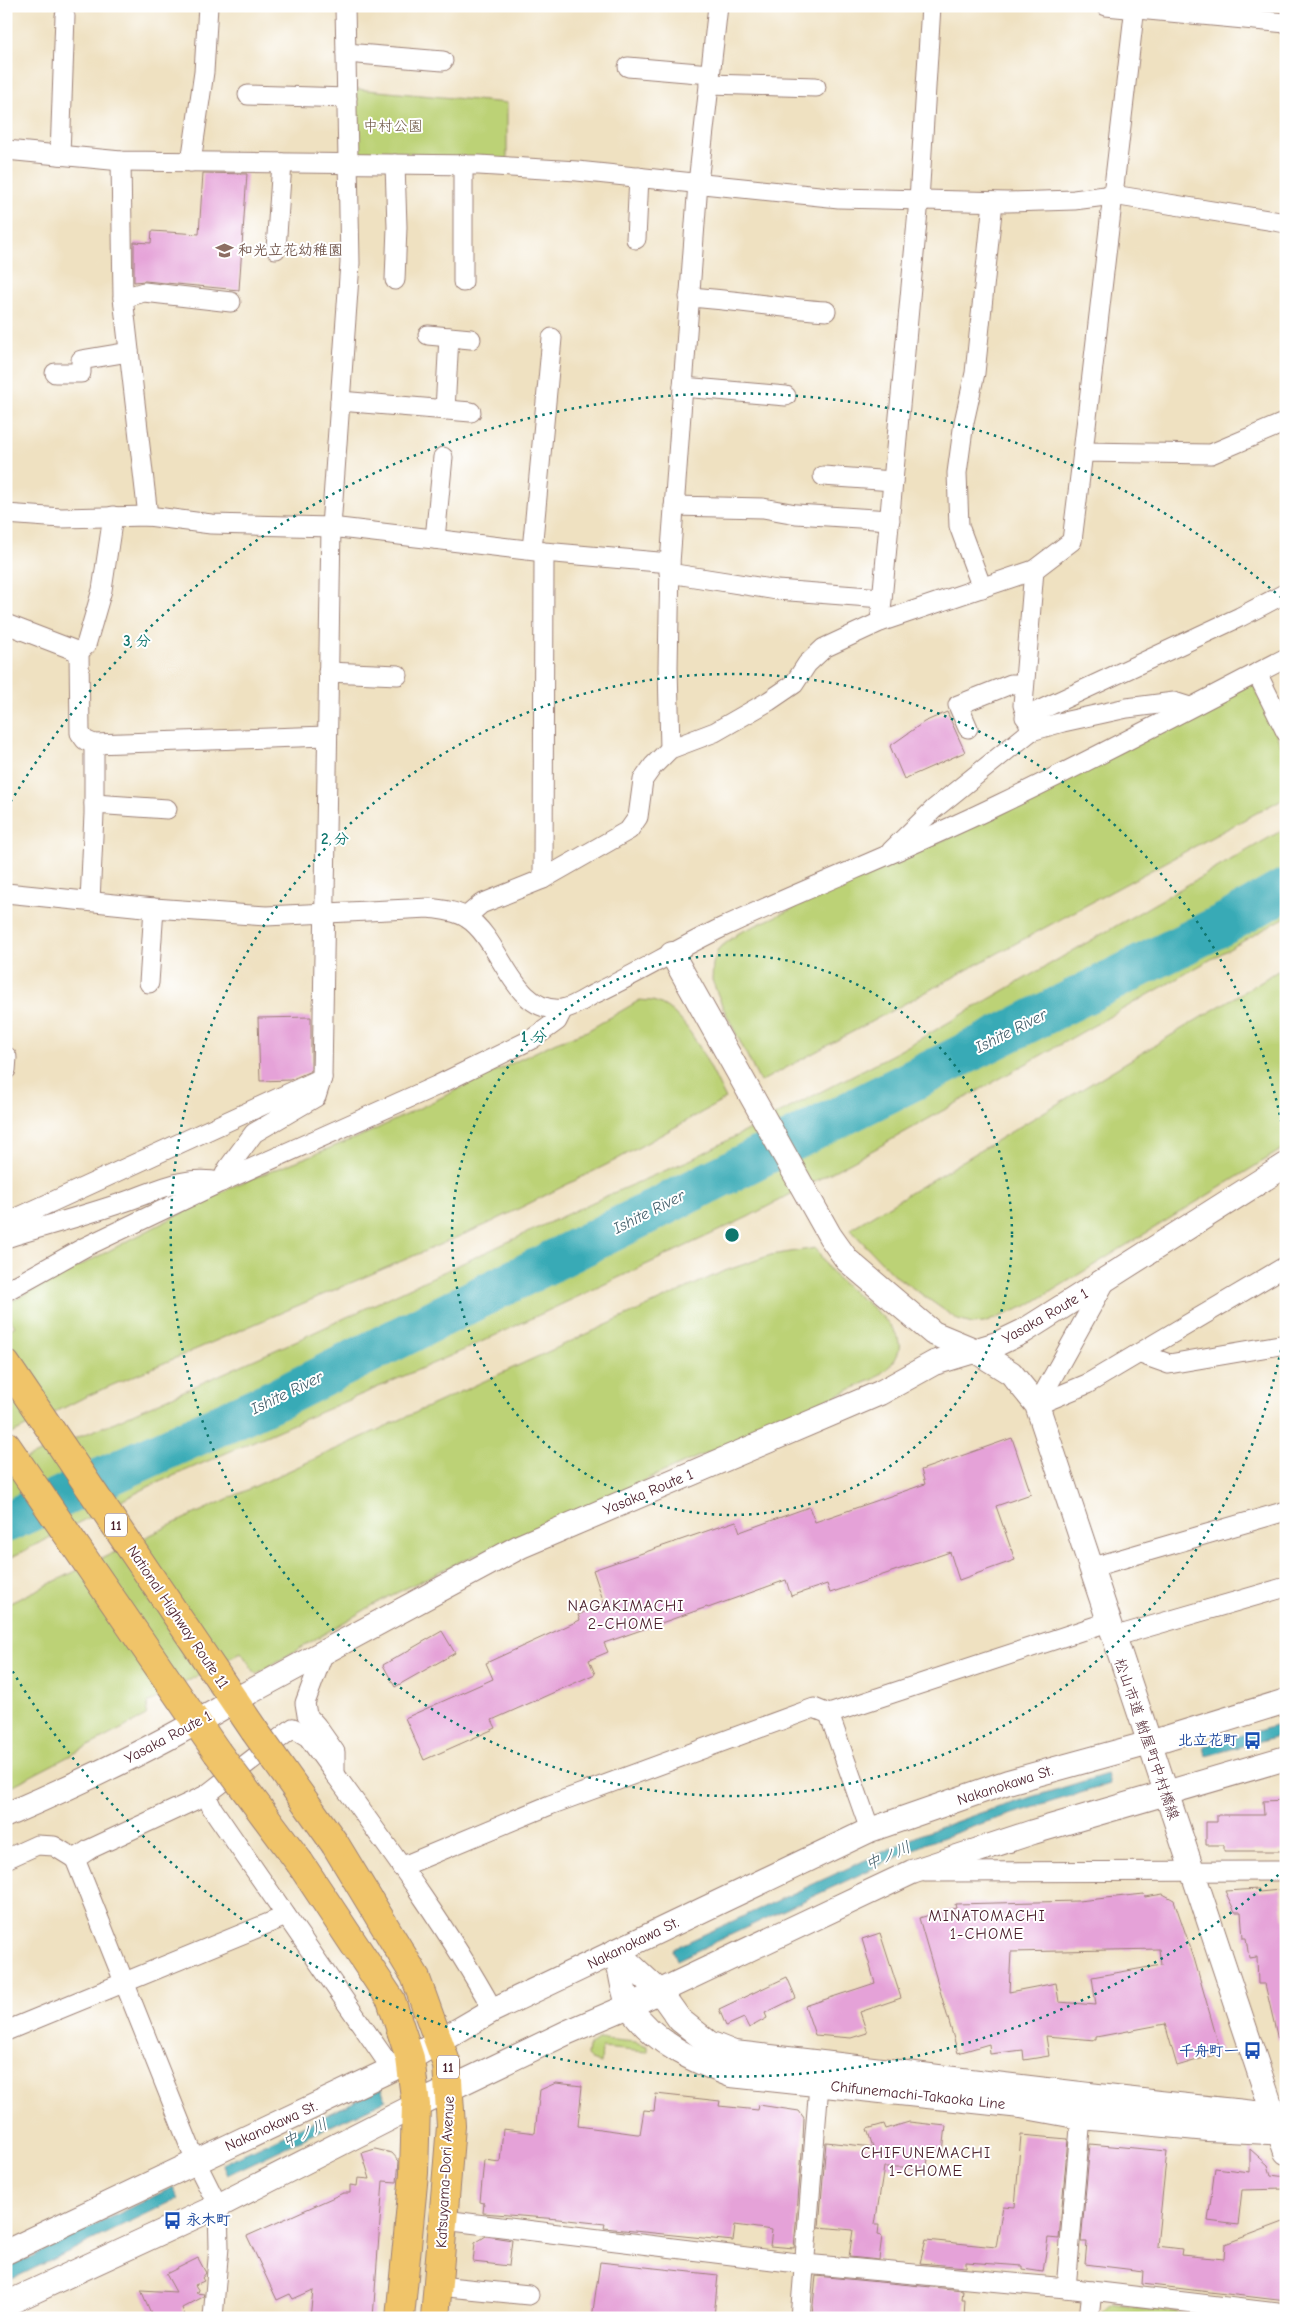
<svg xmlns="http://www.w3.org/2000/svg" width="1292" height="2324" viewBox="0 0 1292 2324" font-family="'Comic Neue','Klee One',sans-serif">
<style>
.green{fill:#bcd276;stroke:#837850}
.water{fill:#39aab6;stroke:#426470}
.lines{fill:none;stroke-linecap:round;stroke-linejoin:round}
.river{stroke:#39aab6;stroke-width:42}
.building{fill:#e5a2d8;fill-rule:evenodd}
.minor-casing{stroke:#9c8076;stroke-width:21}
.tertiary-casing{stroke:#9c8076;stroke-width:26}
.trunk-casing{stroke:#9c8076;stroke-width:30}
.minor{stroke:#fff;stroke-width:19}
.tertiary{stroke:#fff;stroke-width:24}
.trunk{stroke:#f0c469;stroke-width:28}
.trunk-bridge-casing{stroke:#9c8076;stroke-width:30;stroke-linecap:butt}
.trunk-bridge{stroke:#f0c469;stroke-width:28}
.ring{fill:none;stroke:#0f766e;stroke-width:2.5;stroke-dasharray:2.5 5}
.labels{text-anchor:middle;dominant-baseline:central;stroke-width:4;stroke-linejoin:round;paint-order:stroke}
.shield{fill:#fff;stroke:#80626b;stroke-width:1}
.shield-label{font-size:14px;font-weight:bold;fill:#4a1f2b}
.park-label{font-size:15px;fill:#6c5542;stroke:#fff}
.education-label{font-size:15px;font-weight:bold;fill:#785e54;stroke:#fff;text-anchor:start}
.street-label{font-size:15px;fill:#4a1f2b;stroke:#fff}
.transit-label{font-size:15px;font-weight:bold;fill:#164399;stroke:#fff;text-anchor:end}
.water-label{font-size:16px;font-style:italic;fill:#425e6a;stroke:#fff}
.neighbourhood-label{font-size:16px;letter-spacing:1px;fill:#4a1f2b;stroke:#fff}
.centre{fill:#0f766e;stroke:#fff;stroke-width:2.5}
.ring-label{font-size:15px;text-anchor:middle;font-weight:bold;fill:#0f766e;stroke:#fff;stroke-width:4;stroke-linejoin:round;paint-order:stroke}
</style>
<rect width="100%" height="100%" fill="#fff"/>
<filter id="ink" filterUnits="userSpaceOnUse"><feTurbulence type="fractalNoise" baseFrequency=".02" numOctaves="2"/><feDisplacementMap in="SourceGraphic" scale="10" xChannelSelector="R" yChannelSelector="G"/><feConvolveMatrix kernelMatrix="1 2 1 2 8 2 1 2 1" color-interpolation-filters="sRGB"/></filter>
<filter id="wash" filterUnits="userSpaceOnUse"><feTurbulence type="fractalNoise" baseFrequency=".0096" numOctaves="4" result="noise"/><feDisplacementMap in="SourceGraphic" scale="20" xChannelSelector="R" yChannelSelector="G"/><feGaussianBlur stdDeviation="1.12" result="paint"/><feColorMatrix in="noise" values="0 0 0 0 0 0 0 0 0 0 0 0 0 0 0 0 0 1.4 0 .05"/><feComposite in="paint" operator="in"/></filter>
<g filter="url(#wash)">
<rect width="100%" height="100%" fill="#efe1c1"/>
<!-- green -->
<g class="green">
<polygon points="356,89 507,103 507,160 357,158"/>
<polygon points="1253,683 1286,756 1286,797 760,1082 722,1005 712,980 713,964 718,949 739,933 970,828"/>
<polygon points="1286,828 1286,917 875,1149 748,1217 464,1350 150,1486 6,1560 6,1467 117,1421 302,1338 606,1196 692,1159 899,1051"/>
<polygon points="1286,966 1286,1147 1029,1305 984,1323 972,1324 958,1320 893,1274 850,1229"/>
<path d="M640 1000C645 1001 651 1000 656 1002 688 1012 711 1071 726 1099L614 1161 488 1224 87 1396 6 1437V1332L15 1326 6 1315V1304L236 1185 368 1133 556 1042 587 1031Z"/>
<path d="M816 1248C821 1256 826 1266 833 1274 848 1292 905 1324 899 1350 896 1363 884 1371 874 1379L455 1564 380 1601 256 1674 241 1652 148 1703 146 1716 6 1789V1605L175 1523 722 1272 771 1255Z"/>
<polygon points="604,2039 635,2042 647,2046 647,2052 602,2048 601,2063 591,2060 587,2056 588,2047 598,2040"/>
<polygon points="1110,2304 1216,2317 1216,2318 1101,2318 1102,2311"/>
</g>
<!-- water -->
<g class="water">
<polygon points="1286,1723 1286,1734 1206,1756 1204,1746"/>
<polygon points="1107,1774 1110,1784 986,1822 925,1844 677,1960 673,1950 681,1945 922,1834 983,1812"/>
<polygon points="381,2089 386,2100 227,2175 222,2164"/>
<polygon points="173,2187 179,2198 6,2282 6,2269"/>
</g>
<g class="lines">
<!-- river -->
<polyline class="river" points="6,1522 289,1393 1228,922 1286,889"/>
</g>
<g id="blocks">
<!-- building -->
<g class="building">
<polygon points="203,173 247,174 239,290 145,281 134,282 134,242 151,243 152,231 199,234"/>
<polygon points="947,712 965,752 904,779 890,746 924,722"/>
<polygon points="311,1017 311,1071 290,1080 260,1081 258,1018"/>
<polygon points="1012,1438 1031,1494 996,1506 1015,1560 959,1580 950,1552 830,1593 827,1584 791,1596 786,1580 708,1608 707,1607 604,1643 608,1652 589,1660 595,1674 492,1720 496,1728 424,1760 405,1718 493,1679 486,1663 580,1620 578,1615 604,1603 593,1570 736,1521 740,1532 809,1507 815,1522 925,1484 921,1470"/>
<polygon points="442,1631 455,1653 395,1687 383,1665"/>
<polygon points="1286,1800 1286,1851 1224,1851 1224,1845 1206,1845 1206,1822 1217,1822 1217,1815 1264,1815 1263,1801"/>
<polygon points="1259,1889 1259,1892 1280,1890 1286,1935 1286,2039 1278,2040 1265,1984 1258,1984 1257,1957 1249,1958 1246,1938 1243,1938 1241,1912 1235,1912 1225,1891"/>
<path d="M1144 1894 1145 1897 1163 1894 1174 1900 1194 1958 1221 2053 1177 2066 1165 2024 1096 2037V2040L1046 2036 1049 2056 1024 2060 1023 2050 990 2054 989 2044 958 2053 919 1918 956 1908 955 1904 1078 1901ZM1159 1949 1161 1965 1092 1977 1096 2005 1059 2002 1056 1983 1009 1992 1011 1952Z"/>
<polygon points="880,1933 901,1998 860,2012 867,2033 851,2038 815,2035 805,2006 875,1983 862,1939"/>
<polygon points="787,1977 796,1998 765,2013 767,2018 749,2028 744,2018 726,2026 719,2009"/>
<polygon points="556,2083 582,2086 578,2126 637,2134 640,2134 644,2110 654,2111 656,2094 720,2101 719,2106 758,2110 759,2105 799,2111 804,2118 803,2140 794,2248 770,2246 772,2230 735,2225 733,2241 604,2228 605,2224 558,2219 483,2213 484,2203 480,2202 484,2160 500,2162 503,2129 535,2133 540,2090"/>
<polygon points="909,2122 946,2126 943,2152 929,2150 927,2167 884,2167 875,2225 879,2225 878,2235 882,2236 879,2260 849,2257 853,2230 819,2227 826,2142 873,2147 867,2129 884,2124 886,2129"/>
<polygon points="1021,2135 1068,2139 1059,2239 1048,2238 1043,2272 1023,2269 1023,2266 966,2262 966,2267 920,2263 926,2240 996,2247 1003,2206 1015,2207"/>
<polygon points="1090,2144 1167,2151 1157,2246 1182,2249 1181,2255 1224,2259 1225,2244 1286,2221 1286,2301 1142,2284 1143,2271 1085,2264 1087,2242 1081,2242"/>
<polygon points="375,2149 392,2153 399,2161 397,2182 383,2181 373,2318 310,2318 313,2290 293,2299 290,2294 277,2300 247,2236 343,2193 350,2193 350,2185 357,2186 358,2178 370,2179 362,2153"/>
<polygon points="1250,2149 1268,2165 1271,2175 1286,2177 1286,2189 1242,2190 1238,2225 1208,2221 1215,2168 1250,2172"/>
<polygon points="486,2236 512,2240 509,2266 473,2262 475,2243"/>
<polygon points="198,2258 206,2273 202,2278 204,2281 195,2285 199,2291 196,2293 204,2294 203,2297 182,2308 186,2318 153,2318 141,2290 176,2292 166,2274"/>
<polygon points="600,2262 718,2275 714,2317 690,2315 689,2318 592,2318"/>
<polygon points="816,2276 963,2290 962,2300 965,2300 964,2318 873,2318 841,2315 841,2318 838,2318 812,2315"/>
</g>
</g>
</g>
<g filter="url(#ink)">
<use href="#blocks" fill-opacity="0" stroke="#9c8076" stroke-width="1"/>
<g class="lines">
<defs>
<g id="minor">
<polyline points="1106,6 1286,23"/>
<polyline points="346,53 443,61"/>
<polyline points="628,67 710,74"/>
<polyline points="709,84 816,87"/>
<polyline points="248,95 347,98"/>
<polyline points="6,150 121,161 479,165 577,171 839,198 1007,202 1074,200 1113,195 1286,223"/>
<polyline points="60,155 65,16"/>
<polyline points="121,161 123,298 148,516"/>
<polyline points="191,162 204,72 208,6"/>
<polyline points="395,164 397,227 395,280"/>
<polyline points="463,164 463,282"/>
<polyline points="636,239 639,177"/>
<polyline points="276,249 282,163"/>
<path d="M689 297C736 300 780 308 826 311"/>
<polyline points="123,298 144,292 231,302"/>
<polyline points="428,335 471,339"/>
<polyline points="55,373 81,373 81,360 129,352"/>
<polyline points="683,387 786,396"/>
<polyline points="340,401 471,412"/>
<polyline points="445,410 449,337"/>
<polyline points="1083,452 1135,6"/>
<polyline points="823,476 893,481"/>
<polyline points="674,506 763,508 796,514 890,520"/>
<polyline points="6,514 61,518 148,516 211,524 331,527 544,552 670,563"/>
<polyline points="435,539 443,457"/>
<polyline points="532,550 552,338"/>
<polyline points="669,573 777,590 882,598"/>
<polyline points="982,588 959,526 957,473 964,422 975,373 993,202"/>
<polyline points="880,622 919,200 931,6"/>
<polyline points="6,624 79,652 86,645 102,590 113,516"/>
<polyline points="79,652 80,733 85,740 94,744 326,736"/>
<polyline points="328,672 398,675"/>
<polyline points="1257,673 1286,732"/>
<polyline points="1025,717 1240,617 1286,593"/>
<polyline points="968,728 958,705 1011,684 1024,684"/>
<polyline points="1031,731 1063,722 1127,708 1174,702 1190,707"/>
<polyline points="670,749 668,667 670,563 698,183 718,6"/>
<polyline points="94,804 167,809"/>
<polyline points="891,851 934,809 1031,731 1023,705 1034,570"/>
<polyline points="543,879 544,552"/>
<path d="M6 893 154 908 266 916 429 908C442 910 457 911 467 918 502 940 512 1014 562 1009 572 1008 585 999 594 994 637 974 677 949 721 928 813 885 908 849 1000 804 1096 758 1191 707 1286 658"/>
<polyline points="90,901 94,814 94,744"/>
<polyline points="466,917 481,904 543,879 629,830 638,817 643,780 653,766 670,749 715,732 769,701 794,684 807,664 824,648 880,622 1034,570 1072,541 1083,452 1211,454 1286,422"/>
<polyline points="149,983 154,908"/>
<polyline points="6,1070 7,1057"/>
<polyline points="322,1078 331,527 350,263 345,6"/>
<path d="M6 1223 322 1078 316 1097 254 1133 228 1168 221 1182C180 1175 158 1191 121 1203 83 1216 44 1226 6 1238"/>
<polyline points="6,1291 85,1247 221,1182 436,1086 532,1039 557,1021 563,1009"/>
<polyline points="1141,1354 1169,1364 1286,1344"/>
<polyline points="1037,1405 1087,1384 1286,1266"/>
<polyline points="1037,1405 1107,1279"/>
<polyline points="1090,1568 1286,1511"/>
<polyline points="1113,1637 1286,1587"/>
<polyline points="324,1652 305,1703 307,1715 316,1725 335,1752 335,1775"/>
<polyline points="829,1714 1108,1622"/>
<polyline points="206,1795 90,1849 75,1859 196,2162 218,2206 219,2247 213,2318"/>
<polyline points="6,1859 37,1845 54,1846 75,1859"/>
<polyline points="401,1867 550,1805 814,1708 829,1714 870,1830"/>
<polyline points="925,1872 1286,1871"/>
<polyline points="6,2031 286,1916"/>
<path d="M392 2069 212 1808 206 1795 293 1728 308 1737C372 1826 440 1914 493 2010"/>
<polyline points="444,2220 805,2264 1066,2288 1286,2314"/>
<polyline points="438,2286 529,2295"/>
<polyline points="1066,2288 1081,2117"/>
<polyline points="800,2318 819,2085"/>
<polyline points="1089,2318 1092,2291"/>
</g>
<g id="tertiary">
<polyline points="672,954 830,1236 847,1260 933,1333 974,1350 1011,1373 1037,1405 1286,2152"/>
<path d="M6 1815C85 1781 162 1744 235 1700L521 1546 880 1393 934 1363 997 1344 1024 1331 1286 1165"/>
<path d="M616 1951C620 1965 623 1996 630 2007 654 2043 692 2060 731 2075L1021 2106 1081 2117 1208 2129 1286 2133"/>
<path d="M616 1951 660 1992 680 2020 709 2043 734 2053C918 2073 1101 2099 1286 2116"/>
<polyline points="6,2252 392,2069 493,2010 870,1830 1008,1782 1150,1743 1286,1701"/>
<polyline points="6,2304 218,2206 416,2105 568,2032 629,2006 912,1872 1033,1832 1286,1758"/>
</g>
<g id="trunk">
<polyline points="6,1364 254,1730"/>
<polyline points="6,1445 217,1752"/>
<polyline points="335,1844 415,1976 447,2065 451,2126 435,2318"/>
<polyline points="300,1863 391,2000 410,2058 416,2105 414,2173 400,2318"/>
</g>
</defs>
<!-- minor casing -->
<use href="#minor" class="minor-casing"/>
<!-- tertiary casing -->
<use href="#tertiary" class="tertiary-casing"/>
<!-- trunk casing -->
<use href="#trunk" class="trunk-casing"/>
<!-- minor -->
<use href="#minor" class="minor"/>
<!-- tertiary -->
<use href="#tertiary" class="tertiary"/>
<!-- trunk -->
<use href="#trunk" class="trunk"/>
<defs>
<g id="trunk-bridge">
<polyline points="254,1730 335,1844"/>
<polyline points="217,1752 300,1863"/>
</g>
</defs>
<!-- trunk-bridge casing -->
<use href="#trunk-bridge" class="trunk-bridge-casing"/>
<!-- trunk-bridge -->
<use href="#trunk-bridge" class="trunk-bridge"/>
</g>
</g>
<!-- distance rings -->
<g class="ring">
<circle cx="732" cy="1235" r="280"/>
<path d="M1285 1328A561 561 0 1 1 1285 1142"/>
<path d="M1284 1870A841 841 0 0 1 7 1662M7 808A841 841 0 0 1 1284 600"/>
</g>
<!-- icons -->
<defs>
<symbol id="school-bare" viewBox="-9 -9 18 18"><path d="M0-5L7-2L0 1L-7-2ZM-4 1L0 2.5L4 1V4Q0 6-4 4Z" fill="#8d6e63" stroke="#fff" stroke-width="2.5" paint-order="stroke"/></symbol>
<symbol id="bus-bare" viewBox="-9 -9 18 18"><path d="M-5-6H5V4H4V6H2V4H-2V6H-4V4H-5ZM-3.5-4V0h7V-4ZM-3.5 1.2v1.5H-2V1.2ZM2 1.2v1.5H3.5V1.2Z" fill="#1a4fb4" stroke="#fff" stroke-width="2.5" paint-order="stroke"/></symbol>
</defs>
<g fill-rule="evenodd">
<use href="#school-bare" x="212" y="238" width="25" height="25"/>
<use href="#bus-bare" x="1240" y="1728" width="25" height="25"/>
<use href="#bus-bare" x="1240" y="2038" width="25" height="25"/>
<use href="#bus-bare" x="160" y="2208" width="25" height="25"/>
</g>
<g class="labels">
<!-- shield labels -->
<g class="shield">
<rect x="105" y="1513.5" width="22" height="23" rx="4"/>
<rect x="437" y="2055.5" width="22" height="23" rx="4"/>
</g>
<g class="shield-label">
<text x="116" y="1525">11</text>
<text x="448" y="2067">11</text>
</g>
<!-- park labels -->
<g class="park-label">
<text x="393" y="126">中村公園</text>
</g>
<!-- education labels -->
<g class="education-label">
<text x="238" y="250">和光立花幼稚園</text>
</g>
<!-- street labels -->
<g class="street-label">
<text transform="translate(1045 1316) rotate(-30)">Yasaka Route 1</text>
<text transform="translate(648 1492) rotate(-23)">Yasaka Route 1</text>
<text transform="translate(178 1617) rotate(56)">National Highway Route 11</text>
<text transform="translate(168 1737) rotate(-28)">Yasaka Route 1</text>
<text transform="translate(1147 1739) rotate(71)">松山市道 鮒屋町中村橋線</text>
<text transform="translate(1005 1785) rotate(-18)">Nakanokawa St.</text>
<text transform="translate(633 1943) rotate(-26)">Nakanokawa St.</text>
<text transform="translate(918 2095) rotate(6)">Chifunemachi-Takaoka Line</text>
<text transform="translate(271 2126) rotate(-25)">Nakanokawa St.</text>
<text transform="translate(445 2172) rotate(-87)">Katsuyama-Dori Avenue</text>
</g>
<!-- transit labels -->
<g class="transit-label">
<text x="1238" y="1740">北立花町</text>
<text x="1239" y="2051">千舟町一</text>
<text x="186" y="2220" text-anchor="start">永木町</text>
</g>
<!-- water labels -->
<g class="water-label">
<text transform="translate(1011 1031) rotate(-27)">Ishite River</text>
<text transform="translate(649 1212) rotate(-27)">Ishite River</text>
<text transform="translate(287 1393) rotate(-26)">Ishite River</text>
<text transform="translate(888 1856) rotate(-24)">中ノ川</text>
<text transform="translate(305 2133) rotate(-25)">中ノ川</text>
</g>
<!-- neighbourhood labels -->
<g class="neighbourhood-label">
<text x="626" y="1606">NAGAKIMACHI<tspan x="626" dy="18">2-CHOME</tspan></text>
<text x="987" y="1916">MINATOMACHI<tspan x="987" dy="18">1-CHOME</tspan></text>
<text x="926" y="2153">CHIFUNEMACHI<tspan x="926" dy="18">1-CHOME</tspan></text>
</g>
</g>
<circle cx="732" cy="1235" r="8" class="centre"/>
<g class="ring-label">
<text x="137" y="646">3 分</text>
<text x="335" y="844">2 分</text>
<text x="534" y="1042">1 分</text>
</g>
<!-- margin -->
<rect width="1292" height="2324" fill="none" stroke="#fff" stroke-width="25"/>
</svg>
